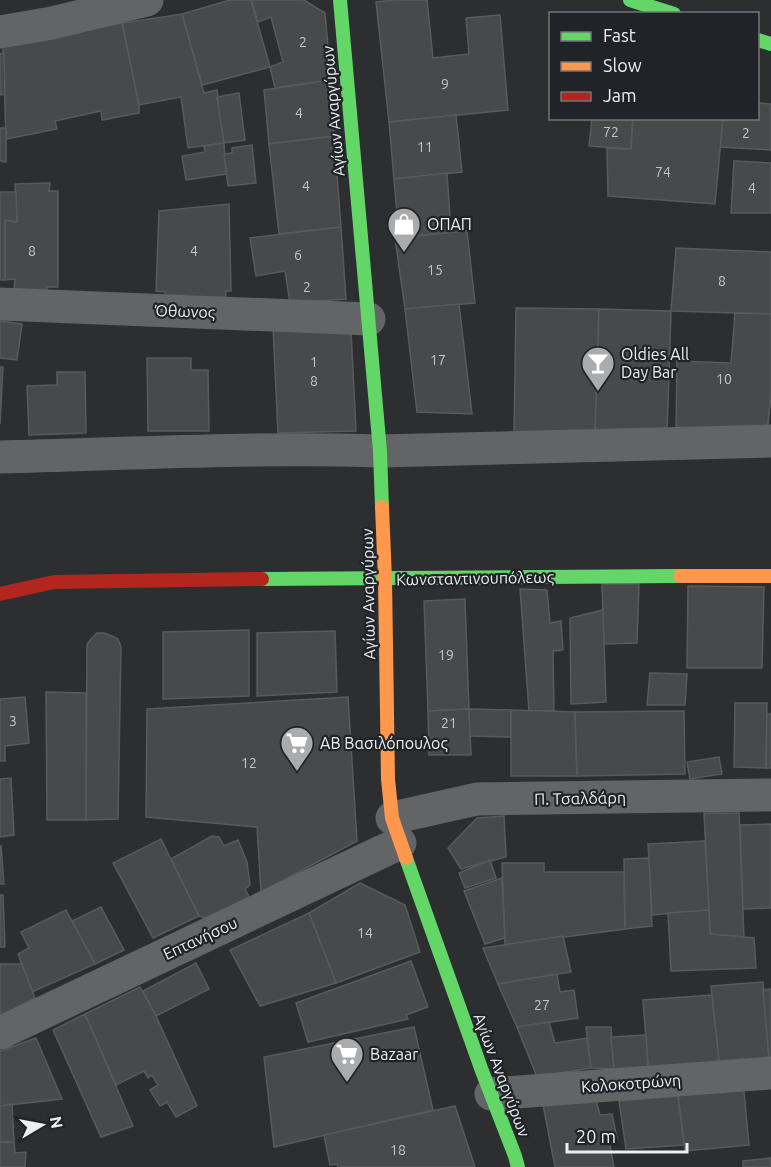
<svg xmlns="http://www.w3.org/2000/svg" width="771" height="1167" viewBox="0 0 771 1167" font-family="Ubuntu,sans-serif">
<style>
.building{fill:#47494b;stroke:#595a5c;stroke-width:1.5}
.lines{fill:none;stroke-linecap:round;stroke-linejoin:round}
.street{stroke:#626465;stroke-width:33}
.fast{stroke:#63d668;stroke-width:14}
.slow{stroke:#ff974d;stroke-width:14}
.jam{stroke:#b3261e;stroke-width:14}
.labels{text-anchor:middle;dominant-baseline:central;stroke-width:4.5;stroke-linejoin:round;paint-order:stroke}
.number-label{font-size:14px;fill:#c3c5c8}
.street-label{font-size:16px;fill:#eceef1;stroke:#202428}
.poi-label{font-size:16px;fill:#eceef1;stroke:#202428;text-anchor:start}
</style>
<rect width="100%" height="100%" fill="#2c2e30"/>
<!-- building -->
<g class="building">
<polygon points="230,0 251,0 270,67 202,85 182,14"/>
<polygon points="251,0 304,0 325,13 331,80 275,88 270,67 283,62 271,17 258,22"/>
<polygon points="394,0 427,0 433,58 469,54 466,18 500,15 508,110 389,122 376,2"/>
<polygon points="182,14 204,93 217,90 224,143 188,148 181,97 139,105 122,23"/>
<polygon points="122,23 139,105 139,113 102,120 101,111 55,121 57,129 6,139 3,46"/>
<polygon points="4,53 5,94 0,95 0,54"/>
<polygon points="331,80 334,136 269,144 264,90"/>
<polygon points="239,93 245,140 224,143 217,97"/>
<polygon points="758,103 771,104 771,150 720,147 723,118 758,118"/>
<polygon points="456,115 462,172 394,179 389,122"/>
<polygon points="592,118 633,118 631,149 589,146"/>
<polygon points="633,118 723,118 715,204 608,196 607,148 631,149"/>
<polygon points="0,128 6,128 6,162 0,161"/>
<polygon points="334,136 341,227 279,234 269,144"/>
<polygon points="224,143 226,174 186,180 182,156 205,152 204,146"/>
<polygon points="252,145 256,183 228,186 224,154 232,153 232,148"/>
<polygon points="734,161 771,163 771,213 731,213"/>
<polygon points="447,173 451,232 399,238 394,179"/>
<polygon points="50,183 49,191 58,191 58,287 47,287 46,294 14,290 15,279 5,280 5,220 17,222 15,184"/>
<polygon points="0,192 16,192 17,222 5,220 5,280 0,280"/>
<polygon points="229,204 231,291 226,291 225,304 165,304 165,292 156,291 159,211"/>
<polygon points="341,227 346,299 290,303 285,271 256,276 250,238"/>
<polygon points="467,231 475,303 405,309 395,238"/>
<polygon points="676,248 771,252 771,314 671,311"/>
<polygon points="459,304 472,414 417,412 405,309"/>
<polygon points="516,308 599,309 595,436 514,435"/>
<polygon points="599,309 671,311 667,436 595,436"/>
<polygon points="735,313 771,314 771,394 767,433 676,431 677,361 731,363"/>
<polygon points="0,321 22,324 17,360 0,358"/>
<polygon points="273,327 351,330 356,431 278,433"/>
<polygon points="147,358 191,358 191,370 208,370 209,431 148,431"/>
<polygon points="0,367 3,367 0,424"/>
<polygon points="57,372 85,372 86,433 29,435 27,386 57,385"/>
<polygon points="602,584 639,584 637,643 604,644"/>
<polygon points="688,586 764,587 762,668 687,668"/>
<polygon points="520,589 547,590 550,623 561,621 563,650 553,651 554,711 529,711"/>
<polygon points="465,599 469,709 428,711 424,601"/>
<polygon points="603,610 606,702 571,704 570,618"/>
<polygon points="249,630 249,696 163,699 163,632"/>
<polygon points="335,631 337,692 257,696 257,633"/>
<polygon points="97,633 104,633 112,636 118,639 121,647 118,819 86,820 87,644 92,638"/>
<polygon points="650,673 687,674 685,705 647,705"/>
<polygon points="46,692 86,693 86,820 47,820"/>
<polygon points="25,697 29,743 5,746 5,761 0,761 0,699"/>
<polygon points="348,697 357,841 261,892 257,827 146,817 147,709"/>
<polygon points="735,703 767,703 766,768 734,767"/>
<polygon points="469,709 471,755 429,755 428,711"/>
<polygon points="469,709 511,710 511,737 470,736"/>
<polygon points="511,710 575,712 577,776 511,776"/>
<polygon points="684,711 685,774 577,776 575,712"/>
<polygon points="767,714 771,714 771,768 766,768"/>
<polygon points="719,757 722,774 690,779 687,762"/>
<polygon points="11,778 14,835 0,837 0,779"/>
<polygon points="704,813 739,813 744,937 710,934"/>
<polygon points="504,816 506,857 461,869 448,848 477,818"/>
<polygon points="771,824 771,908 743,909 740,825"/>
<polygon points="212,836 219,837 224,846 238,840 247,862 250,885 245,889 249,897 208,919 199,916 171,859"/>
<polygon points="161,839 199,916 153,938 113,863"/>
<polygon points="705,841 709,910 652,915 648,844"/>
<polygon points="0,846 1,846 4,884 0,884"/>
<polygon points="649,858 652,926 625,929 624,859"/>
<polygon points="490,860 496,878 465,888 459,873"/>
<polygon points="502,863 544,863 544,872 624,872 625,929 505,945"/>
<polygon points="502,878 505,938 485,944 464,891"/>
<polygon points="360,883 405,905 420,952 336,983 309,913"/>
<polygon points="0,895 3,895 5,947 0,947"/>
<polygon points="101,907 124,950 95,964 72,921"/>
<polygon points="66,910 95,964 32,992 18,954 29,948 21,932"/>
<polygon points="709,910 710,934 754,938 756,968 671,971 668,913"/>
<polygon points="309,913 336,983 260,1006 230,950"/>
<polygon points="563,936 571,972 498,984 483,948"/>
<polygon points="411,961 428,1007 406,1015 408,1019 308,1042 296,1003"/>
<polygon points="196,963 209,989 156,1016 143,991"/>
<polygon points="0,964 22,964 35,998 0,1016"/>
<polygon points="557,974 560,992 574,990 578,1018 517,1027 498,984"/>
<polygon points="763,982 769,1058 719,1062 711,986"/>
<polygon points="140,987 156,1016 197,1106 176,1117 167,1102 160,1106 150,1090 158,1085 152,1075 148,1078 144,1071 116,1085 85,1014"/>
<polygon points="771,989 771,1058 769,1058 763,990"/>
<polygon points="712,995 719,1062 648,1067 643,1000"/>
<polygon points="85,1014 133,1126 101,1137 53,1030"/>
<polygon points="549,1022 555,1043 587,1038 591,1068 537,1077 517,1027"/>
<polygon points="414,1027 433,1110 274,1147 264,1057"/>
<polygon points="586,1027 611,1027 614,1069 591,1068"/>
<polygon points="646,1035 648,1067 614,1069 611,1037"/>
<polygon points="36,1038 62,1099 0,1106 0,1051"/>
<polygon points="743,1081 749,1145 685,1151 678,1096"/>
<polygon points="678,1096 684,1145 626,1149 619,1101"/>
<polygon points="596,1100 600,1115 612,1114 617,1138 609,1140 614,1167 555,1167 543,1105"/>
<polygon points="12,1104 14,1142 0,1142 0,1106"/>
<polygon points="455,1106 475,1167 338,1167 337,1164 330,1165 324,1135"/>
<polygon points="0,1142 14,1142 15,1153 26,1152 25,1167 0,1167"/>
<polygon points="771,1158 771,1167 743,1167 743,1161"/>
</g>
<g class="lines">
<!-- street -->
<g class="street">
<polyline points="0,32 52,23 147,0"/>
<polyline points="0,304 369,319"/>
<path d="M0 457C126 454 254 447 380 451L771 441"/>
<polyline points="392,818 477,799 771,795"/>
<polyline points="0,1033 400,843"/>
<polyline points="491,1094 771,1073"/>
</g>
<!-- fast -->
<g class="fast">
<polyline points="340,0 380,451 382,507"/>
<polyline points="630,0 674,14"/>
<polyline points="758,40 771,44"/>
<polyline points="262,579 680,576"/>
<polyline points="406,858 482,1071 515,1156 518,1167"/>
</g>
<!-- slow -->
<g class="slow">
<polyline points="382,507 385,579 388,779 392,818 406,858"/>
<polyline points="680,576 771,576"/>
</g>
<!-- jam -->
<polyline class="jam" points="0,594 54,582 262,579"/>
</g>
<!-- icons -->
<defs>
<symbol id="shop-pin" viewBox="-11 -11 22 30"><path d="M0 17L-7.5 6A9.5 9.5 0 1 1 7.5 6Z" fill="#a9abad" stroke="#202428"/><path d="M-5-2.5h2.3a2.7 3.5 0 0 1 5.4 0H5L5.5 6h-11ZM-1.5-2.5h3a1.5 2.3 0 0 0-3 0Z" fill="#fff"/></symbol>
<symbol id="bar-pin" viewBox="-11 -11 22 30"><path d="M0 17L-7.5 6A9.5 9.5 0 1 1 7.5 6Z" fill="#a9abad" stroke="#202428"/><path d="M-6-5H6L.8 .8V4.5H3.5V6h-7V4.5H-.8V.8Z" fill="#fff"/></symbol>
<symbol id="supermarket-pin" viewBox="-11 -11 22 30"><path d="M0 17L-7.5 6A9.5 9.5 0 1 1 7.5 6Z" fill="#a9abad" stroke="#202428"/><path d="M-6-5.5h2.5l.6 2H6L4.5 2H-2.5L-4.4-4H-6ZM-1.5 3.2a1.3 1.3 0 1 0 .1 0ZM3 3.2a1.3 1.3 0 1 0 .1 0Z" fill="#fff"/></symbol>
</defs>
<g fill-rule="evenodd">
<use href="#shop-pin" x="385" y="205" width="38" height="52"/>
<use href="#bar-pin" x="579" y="344" width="38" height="52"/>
<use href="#supermarket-pin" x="278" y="724" width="38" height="52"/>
<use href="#supermarket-pin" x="328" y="1035" width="38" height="52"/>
</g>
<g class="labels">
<!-- number labels -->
<g class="number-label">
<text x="303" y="42">2</text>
<text x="445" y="84">9</text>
<text x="299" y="113">4</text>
<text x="611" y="132">72</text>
<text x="746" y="133">2</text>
<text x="425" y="147">11</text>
<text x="663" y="172">74</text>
<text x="306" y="186">4</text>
<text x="752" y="188">4</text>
<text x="32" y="251">8</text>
<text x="194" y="251">4</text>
<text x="298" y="255">6</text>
<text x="435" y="270">15</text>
<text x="722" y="281">8</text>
<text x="307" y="287">2</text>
<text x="438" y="360">17</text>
<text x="314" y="362">1</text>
<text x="724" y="379">10</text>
<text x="314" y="381">8</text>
<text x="446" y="655">19</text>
<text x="13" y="721">3</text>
<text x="449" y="723">21</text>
<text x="249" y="763">12</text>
<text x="365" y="933">14</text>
<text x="542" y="1005">27</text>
<text x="398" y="1150">18</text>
</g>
<!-- street labels -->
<g class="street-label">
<text transform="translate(333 111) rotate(-95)">Αγίων Αναργύρων</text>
<text transform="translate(185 311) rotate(2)">Όθωνος</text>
<text transform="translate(475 578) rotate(-1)">Κωνσταντινουπόλεως</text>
<text transform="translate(368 594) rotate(-91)">Αγίων Αναργύρων</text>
<text transform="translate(580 798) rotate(-1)">Π. Τσαλδάρη</text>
<text transform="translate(200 938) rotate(-25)">Επτανήσου</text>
<text transform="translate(502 1075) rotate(69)">Αγίων Αναργύρων</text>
<text transform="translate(631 1083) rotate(-4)">Κολοκοτρώνη</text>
</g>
<!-- poi labels -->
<g class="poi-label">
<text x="427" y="224">ΟΠΑΠ</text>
<text x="621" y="354">Oldies All<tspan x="621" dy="18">Day Bar</tspan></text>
<text x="320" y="743">ΑΒ Βασιλόπουλος</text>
<text x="370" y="1054">Bazaar</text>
</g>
</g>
<!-- legend -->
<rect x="549" y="12" width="210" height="108" fill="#202428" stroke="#727578" stroke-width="1.5"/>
<rect x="561" y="32" width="30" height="9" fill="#63d668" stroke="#727578" stroke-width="1.5"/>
<text x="603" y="42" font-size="18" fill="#eceef1">Fast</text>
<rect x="561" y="62" width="30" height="9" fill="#ff974d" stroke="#727578" stroke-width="1.5"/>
<text x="603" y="72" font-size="18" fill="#eceef1">Slow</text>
<rect x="561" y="92" width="30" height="9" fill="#b3261e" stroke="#727578" stroke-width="1.5"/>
<text x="603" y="102" font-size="18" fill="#eceef1">Jam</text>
<!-- north arrow -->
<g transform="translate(42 1125) rotate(80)" stroke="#202428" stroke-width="4.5" paint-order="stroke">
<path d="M0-4.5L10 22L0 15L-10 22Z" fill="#eceef1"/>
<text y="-9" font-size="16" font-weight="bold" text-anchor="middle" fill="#eceef1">N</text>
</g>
<!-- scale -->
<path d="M567 1143v9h120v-9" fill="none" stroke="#eceef1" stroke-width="3"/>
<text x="576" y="1143" font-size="18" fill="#eceef1" stroke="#202428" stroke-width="4.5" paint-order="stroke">20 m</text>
</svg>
